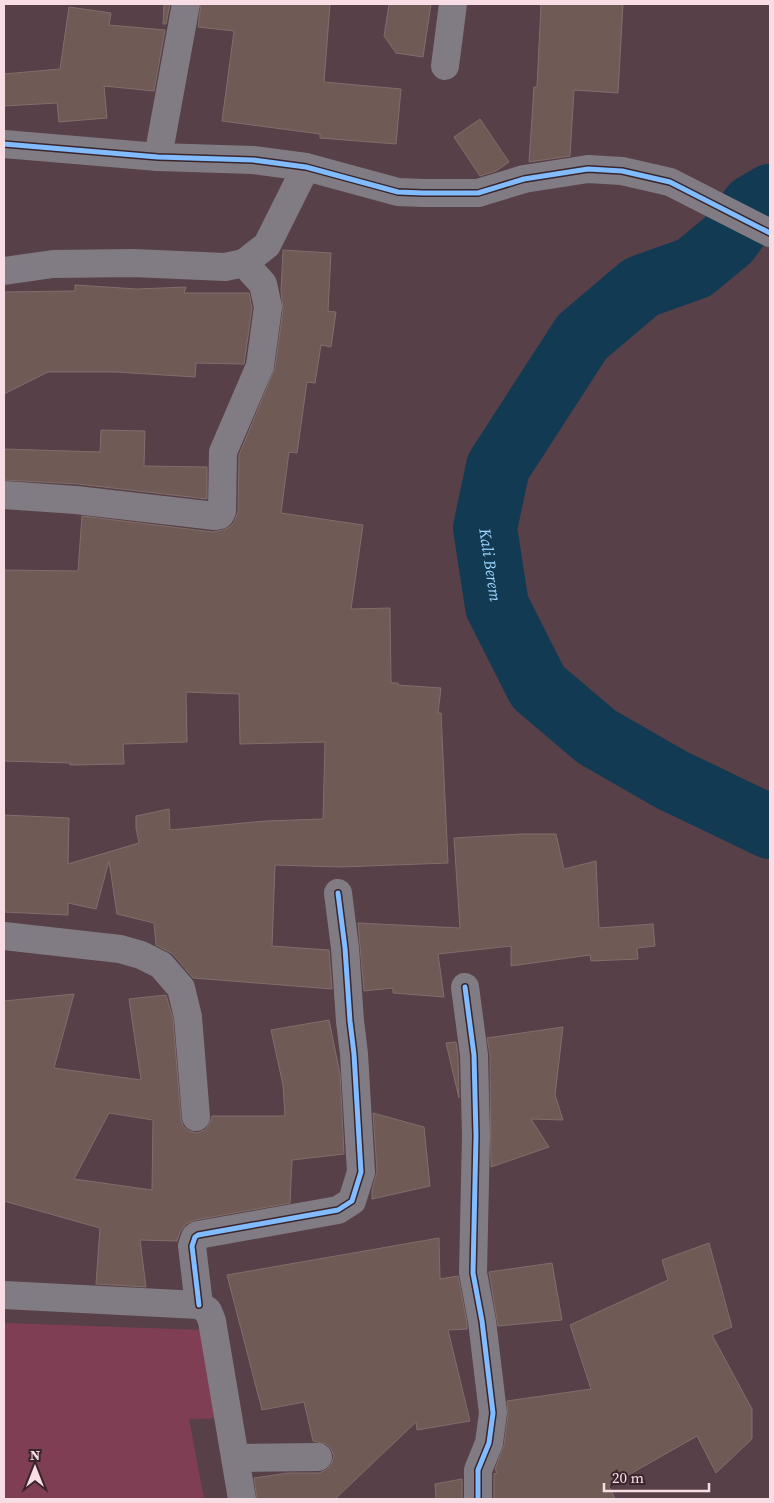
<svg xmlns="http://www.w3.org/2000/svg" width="774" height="1503" viewBox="0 0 774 1503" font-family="'Source Serif 4',serif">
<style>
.green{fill:#803e55}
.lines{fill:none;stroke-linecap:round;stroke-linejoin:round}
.river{stroke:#123a53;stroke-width:64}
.building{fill:#705a55;stroke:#806e6c;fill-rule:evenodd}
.minor{stroke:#817c83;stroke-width:28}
.cycleway-casing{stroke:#39252b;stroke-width:8}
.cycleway{stroke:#80bcff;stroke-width:5}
.labels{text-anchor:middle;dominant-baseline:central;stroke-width:5;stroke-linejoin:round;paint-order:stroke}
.water-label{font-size:16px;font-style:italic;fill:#9ed5fd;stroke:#39252b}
</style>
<rect width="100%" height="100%" fill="#584048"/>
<!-- green -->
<polygon class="green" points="4,1323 203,1330 225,1418 189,1419 204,1499 4,1499"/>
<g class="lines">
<!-- river -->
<path class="river" id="s1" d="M770 196 753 206 728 240 694 268 641 287 582 337 498 467 485 528 497 606 538 687 597 737 672 780 770 827"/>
</g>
<!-- building -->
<g class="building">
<polygon points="164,4 170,4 166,24 163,24"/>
<polygon points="201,4 330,4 324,82 401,89 396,144 320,138 320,134 222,121 234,31 198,27"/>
<polygon points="389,4 431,4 423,57 396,53 384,36"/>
<polygon points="541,4 623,4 618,93 574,90 570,156 529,162 534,87 537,87"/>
<polygon points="69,7 111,13 109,25 165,30 154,91 104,86 107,118 59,122 57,103 4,106 4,74 60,69"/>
<polygon points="480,119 509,162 496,171 480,176 454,137"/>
<polygon points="283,250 331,253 328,311 336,312 331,347 321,345 315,383 307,382 297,453 289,452 281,513 363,525 351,609 390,608 391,683 398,683 398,685 441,688 438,713 441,713 448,863 340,867 275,865 272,946 329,950 332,989 193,978 173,954 156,945 154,923 117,914 109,861 96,909 68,903 68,915 4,912 4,815 69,818 68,864 139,843 136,828 136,816 169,809 170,830 265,821 323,819 325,742 240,744 239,694 186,692 187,742 123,744 124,764 70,765 70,763 4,761 4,570 78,571 82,516 213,532 223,530 230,527 234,522 238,512 239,455 275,368 283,309 281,291"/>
<polygon points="75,285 137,289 186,287 184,293 249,293 252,308 244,364 196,363 195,377 116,372 48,372 4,394 4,292 75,291"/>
<polygon points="101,430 145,431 144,466 207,467 207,499 78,484 4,480 4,449 100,452"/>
<polygon points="521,834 556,834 564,869 596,861 599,928 653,924 655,946 637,948 638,959 591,961 590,955 511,966 511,946 438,954 444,997 393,993 393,988 364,991 358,923 460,928 454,838"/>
<path d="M74 994 54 1068 141 1080 129 999 166 995 173 1019 181 1119 183 1126 189 1131 197 1133 205 1130 210 1123 212 1116H285L283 1085 271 1030 329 1020 340 1074 344 1154 292 1160 290 1203 195 1220 186 1224 180 1232 177 1241 140 1240 146 1287 96 1284 100 1228 4 1201V1001ZM109 1113 153 1120 152 1190 74 1179Z"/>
<polygon points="563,1027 555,1095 563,1120 531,1119 549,1147 491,1167 490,1055 487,1038"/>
<polygon points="456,1042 458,1056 459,1098 446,1043"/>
<polygon points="373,1113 424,1127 430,1186 372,1199 372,1190 377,1171"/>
<polygon points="439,1238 440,1279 458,1276 467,1323 467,1329 448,1330 470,1421 417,1430 416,1422 335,1499 257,1499 254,1478 288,1473 319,1473 326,1470 331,1465 334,1456 331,1449 326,1444 313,1441 304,1402 262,1410 227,1275"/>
<polygon points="709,1243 732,1327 712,1335 752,1409 752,1439 716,1473 697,1436 609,1486 615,1499 494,1499 494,1474 497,1473 495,1469 504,1445 508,1415 507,1401 591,1389 570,1325 668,1280 662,1260"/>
<polygon points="552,1263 562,1320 498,1326 489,1272"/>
<polygon points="462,1479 462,1499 436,1499 435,1484"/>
</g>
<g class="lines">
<!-- minor -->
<g class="minor">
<polyline points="445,66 453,4"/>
<polyline points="4,144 158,157 253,160 306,167 398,192 423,193 478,193 524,179 588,169 622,171 670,182 770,233"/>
<polyline points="158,157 186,4"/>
<polyline points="4,271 53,264 133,263 225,267 244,263 267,245 306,167"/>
<polyline points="4,495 76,500 215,516 220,515 222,511 223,452 260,366 268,307 263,284 244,263"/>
<polyline points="4,936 120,949 141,955 161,965 181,988 188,1017 196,1117"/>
<polyline points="465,987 474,1055 476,1136 473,1273 482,1321 493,1413 489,1443 478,1470 478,1499"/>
<polyline points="4,1295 199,1305 208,1311 212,1321 242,1499"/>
<polyline points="199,1305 192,1246 195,1237 198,1235 338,1210 352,1201 361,1172 354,1054 350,1021 345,948 338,893"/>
<polyline points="236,1458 318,1457"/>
</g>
<defs>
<g id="cycleway">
<polyline points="4,144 158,157 253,160 306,167 398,192 423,193 478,193 524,179 588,169 622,171 670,182 770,233"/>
<polyline points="465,987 474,1055 476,1136 473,1273 482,1321 493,1413 489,1443 478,1470 478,1499"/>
<polyline points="199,1305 192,1246 195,1237 198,1235 338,1210 352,1201 361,1172 354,1054 350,1021 345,948 338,893"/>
</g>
</defs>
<!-- cycleway casing -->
<use href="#cycleway" class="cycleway-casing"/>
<!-- cycleway -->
<use href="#cycleway" class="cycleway"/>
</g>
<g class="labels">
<!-- water labels -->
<g class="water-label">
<text stroke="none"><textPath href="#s1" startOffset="494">Kali Berem</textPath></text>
</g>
</g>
<!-- border -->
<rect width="774" height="1503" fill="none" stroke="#f9dde4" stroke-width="10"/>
<!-- north arrow -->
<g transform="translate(35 1468)" stroke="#39252b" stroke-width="4" paint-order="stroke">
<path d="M0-4L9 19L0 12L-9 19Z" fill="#f9dde4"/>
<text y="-8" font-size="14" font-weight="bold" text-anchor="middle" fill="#f9dde4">N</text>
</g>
<!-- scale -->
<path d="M604 1483v8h105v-8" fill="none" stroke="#f9dde4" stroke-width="2.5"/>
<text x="612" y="1483" font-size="15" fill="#f9dde4" stroke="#39252b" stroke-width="4" paint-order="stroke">20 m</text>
</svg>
